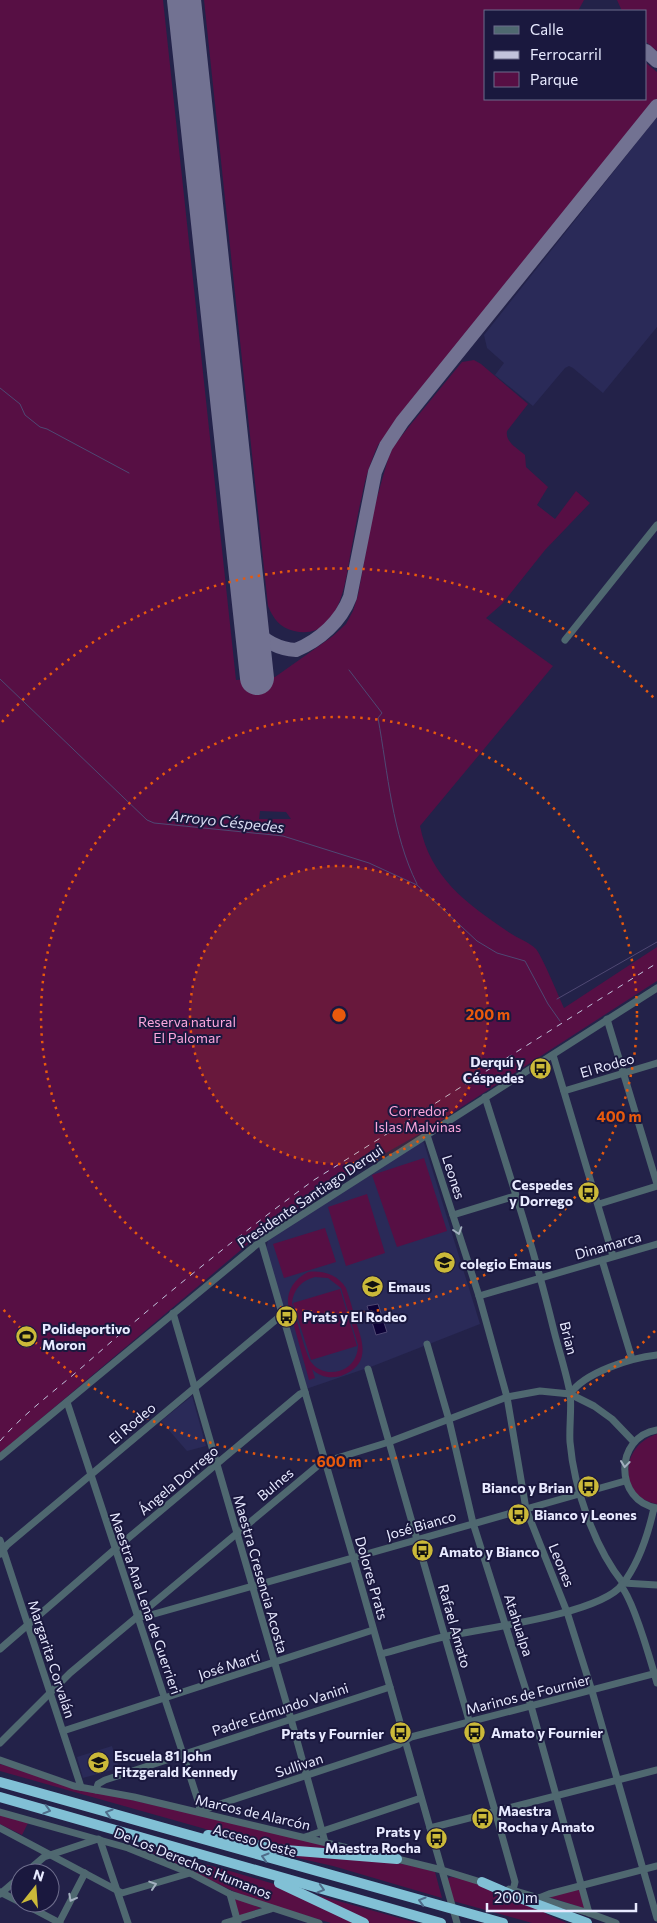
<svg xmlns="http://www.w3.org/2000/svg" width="657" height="1923" viewBox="0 0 657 1923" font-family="Commissioner,sans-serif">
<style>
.built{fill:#2a2a58}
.green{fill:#570f44;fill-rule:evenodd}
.water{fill:#0d0237;stroke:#4f4873}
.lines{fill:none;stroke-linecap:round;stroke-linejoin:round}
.stream{stroke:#4f4873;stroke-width:1}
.taxiway{stroke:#727292;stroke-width:14}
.runway{stroke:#727292;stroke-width:34}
.minor{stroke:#4f6870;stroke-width:7}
.highway{stroke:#81c0d5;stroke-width:10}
.rail{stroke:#c2c3dc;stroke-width:1;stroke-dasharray:6 6;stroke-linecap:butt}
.oneway{stroke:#a3b0bf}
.oneway2{stroke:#4e6c8a}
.ring{fill:none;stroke:#e8590c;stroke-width:2.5;stroke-dasharray:2.5 5}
.labels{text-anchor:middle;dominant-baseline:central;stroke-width:4;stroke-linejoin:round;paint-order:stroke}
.park-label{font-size:14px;fill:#fba6dc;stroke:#1a183e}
.poi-label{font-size:14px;font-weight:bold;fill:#e8eaff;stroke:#1a183e;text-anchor:start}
.street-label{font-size:14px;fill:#e8eaff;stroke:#1a183e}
.water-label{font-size:15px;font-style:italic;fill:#daddf3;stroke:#1a183e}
.centre{fill:#e8590c;stroke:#1a183e;stroke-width:2.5}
.ring-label{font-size:15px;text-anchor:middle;font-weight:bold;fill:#e8590c;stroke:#1a183e;stroke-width:4;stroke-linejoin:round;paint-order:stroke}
</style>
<rect width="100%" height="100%" fill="#232249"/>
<!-- built -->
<g class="built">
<polygon points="657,117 657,327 603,393 573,368 569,366 565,368 533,406 495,375 504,363 487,348 484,335"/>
<polygon points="420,1140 424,1143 480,1324 373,1366 306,1389 266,1248 269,1237"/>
<polygon points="192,1396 206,1446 187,1451 161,1421"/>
<polygon points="112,1746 119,1768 83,1778 77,1757"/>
</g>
<!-- green -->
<g class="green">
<path d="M0 0H163L236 680 275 677 333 636 346 624 353 611 358 595 374 508 388 459 393 447 407 429 462 362 474 360 481 364 528 404 507 431C505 442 517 448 525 455L526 467 548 487 537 505 555 519 576 491 590 503 545 550 502 604 486 618 553 666 420 826C430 877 466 903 507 931 515 937 529 942 536 949 543 958 558 995 564 1008L657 947V981L423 1132 354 1171 260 1234 0 1453ZM260 811 286 812 291 819H259Z"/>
<path d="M204 0H584L578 11H486V99H646V63L657 72V99L378 445C371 461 365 478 362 496 357 516 354 536 350 556 345 586 338 641 294 631 280 628 273 618 268 606Z"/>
<polygon points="617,0 657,0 657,51 646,42 646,11 622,11"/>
<polygon points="424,1158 447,1231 397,1247 372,1175"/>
<polygon points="367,1194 385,1253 346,1266 328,1207"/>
<polygon points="325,1228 336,1262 284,1278 273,1244"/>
<path d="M308 1272C323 1270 338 1275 346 1288 350 1299 353 1311 356 1322 364 1345 370 1365 341 1376 330 1379 320 1377 312 1369L315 1378 309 1380 288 1304C287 1289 295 1279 308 1272ZM315 1277 328 1278 341 1288 358 1345C358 1354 354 1363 346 1368 335 1375 319 1373 311 1362 305 1353 296 1316 292 1303 293 1290 302 1280 315 1277Z"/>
<polygon points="340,1289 357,1346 311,1360 293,1303"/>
<path d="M657 1434V1504C618 1497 619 1446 657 1434Z"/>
<polygon points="0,1764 105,1794 366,1853 284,1845 216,1832 0,1771"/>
<polygon points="0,1815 28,1823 22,1835 0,1824"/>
<polygon points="130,1844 230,1871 281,1886 361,1923 331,1923 258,1901 233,1891 167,1859"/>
<path d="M271 1852C325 1856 383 1856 435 1872L442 1898 333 1866Z"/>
<polygon points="451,1877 468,1880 547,1911 546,1914 567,1923 532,1923 453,1901 446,1879"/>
<polygon points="581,1888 586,1909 549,1897"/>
<polygon points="317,1895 417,1923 368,1923"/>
<polygon points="231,1896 261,1908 238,1917"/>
</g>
<!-- water -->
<polygon class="water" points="378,1304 387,1332 376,1335 367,1306"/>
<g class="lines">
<!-- stream -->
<g class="stream">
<polyline points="0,388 20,404 25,415 40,427 47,429 129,473"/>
<path d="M349 670 382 713 378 718C388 773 392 834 417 884"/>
<polyline points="0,679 147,820 154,823 283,836 369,863 417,885 477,941 497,953 525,961 548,1004 560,1021"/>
<polyline points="557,999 657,942"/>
</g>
<!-- taxiway -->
<g class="taxiway">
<polyline points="646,51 657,61"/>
<path d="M251 628C265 641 278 649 296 650 320 640 341 621 350 597L375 472 386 446 402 422 657 106"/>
</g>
<!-- runway -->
<polyline class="runway" points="184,0 257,678"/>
<!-- minor -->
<g class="minor">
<polyline points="565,640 657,525"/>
<polyline points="607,1019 657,1184"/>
<polyline points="553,1055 613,1256"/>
<polyline points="564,1091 657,1063"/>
<path d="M485 1097C509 1173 534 1249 553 1327 558 1348 566 1371 570 1393 572 1407 569 1427 570 1442 574 1488 594 1547 623 1583"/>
<polyline points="427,1135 479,1296 507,1397 526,1509 567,1612 592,1691 657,1918"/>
<polyline points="599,1204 657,1186"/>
<polyline points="453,1215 515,1196"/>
<polyline points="261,1241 355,1564 457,1923"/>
<polyline points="602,1260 632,1359"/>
<polyline points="479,1296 657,1244"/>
<polyline points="173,1313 291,1719 325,1842"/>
<polyline points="427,1344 449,1420 473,1523 531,1706 589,1913"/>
<polyline points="368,1369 495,1811 515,1882 513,1890"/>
<path d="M570 1394C585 1372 631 1358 657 1355"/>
<polyline points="67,1402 183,1754 199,1804 200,1812 211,1807 398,1745 411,1737 657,1673"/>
<polyline points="0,1457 261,1241 657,988"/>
<path d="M657 1508C614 1501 614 1437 657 1430"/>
<polyline points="0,1540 81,1787"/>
<polyline points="0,1554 7,1545 278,1318 283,1316"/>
<polyline points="623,1583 657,1585"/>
<path d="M621 1586C634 1601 651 1662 657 1683"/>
<polyline points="137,1617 147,1616 625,1481"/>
<polyline points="0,1649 114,1550 300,1394 305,1392"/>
<path d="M381 1654C403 1648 425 1641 447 1636 486 1628 599 1614 622 1585 639 1563 648 1535 654 1508"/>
<polyline points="63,1731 373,1630"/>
<polyline points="0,1743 70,1673 321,1463 389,1442 507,1397 540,1391 570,1394 594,1406 612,1419 634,1442"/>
<polyline points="0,1760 74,1786 134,1797 373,1854"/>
<polyline points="96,1790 98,1784 105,1780 390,1687"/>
<polyline points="0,1812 128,1848 190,1873 230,1894 319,1923"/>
<polyline points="0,1828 122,1893 190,1873"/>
<polyline points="430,1828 657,1770"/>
<polyline points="305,1837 421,1798"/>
<polyline points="100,1840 128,1923"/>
<polyline points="393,1858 442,1870 484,1883"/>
<polyline points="25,1873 44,1857 98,1839"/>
<polyline points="509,1889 589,1913 616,1923"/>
<polyline points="0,1892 20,1902"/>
<polyline points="0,1894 20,1877"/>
<polyline points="230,1894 238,1923"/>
<polyline points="539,1898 549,1894 657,1866"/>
<polyline points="22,1903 60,1923"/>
<polyline points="59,1923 85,1873"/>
<polyline points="225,1923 271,1909"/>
</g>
<!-- highway -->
<g class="highway">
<polyline points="0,1782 503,1923"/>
<polyline points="0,1797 441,1923"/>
<polyline points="208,1835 273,1849 397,1859"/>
<polyline points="482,1882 512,1895 587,1923"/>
<polyline points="279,1883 364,1923"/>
</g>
<!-- rail -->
<path class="rail" d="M0 1441C26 1411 59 1388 88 1362 161 1298 236 1237 314 1180L657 963"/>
</g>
<!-- one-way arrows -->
<defs><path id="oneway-chevron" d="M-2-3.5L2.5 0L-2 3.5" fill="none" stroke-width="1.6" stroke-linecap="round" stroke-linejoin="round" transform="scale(1.25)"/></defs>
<g class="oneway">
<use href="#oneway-chevron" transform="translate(458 1231) rotate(72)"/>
<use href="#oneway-chevron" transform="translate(625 1464) rotate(97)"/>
<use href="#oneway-chevron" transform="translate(153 1885) rotate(-18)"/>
<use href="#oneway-chevron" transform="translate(72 1898) rotate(118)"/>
</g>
<g class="oneway2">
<use href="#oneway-chevron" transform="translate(47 1810) rotate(16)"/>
<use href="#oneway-chevron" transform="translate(109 1813) rotate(-164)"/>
<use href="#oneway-chevron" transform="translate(265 1857) rotate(-164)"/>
<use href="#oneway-chevron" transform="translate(321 1889) rotate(16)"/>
<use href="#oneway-chevron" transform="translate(422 1901) rotate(-164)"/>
</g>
<!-- distance rings -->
<circle cx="339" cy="1015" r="149" fill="#e8590c" fill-opacity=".12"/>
<g class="ring">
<circle cx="339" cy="1015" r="149"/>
<circle cx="339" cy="1015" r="298"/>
<path d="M655 1331A447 447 0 0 1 2 1308M2 722A447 447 0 0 1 655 699"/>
</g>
<!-- icons -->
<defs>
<symbol id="bus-disc" viewBox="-11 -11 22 22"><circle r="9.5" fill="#cbb939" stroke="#1a183e"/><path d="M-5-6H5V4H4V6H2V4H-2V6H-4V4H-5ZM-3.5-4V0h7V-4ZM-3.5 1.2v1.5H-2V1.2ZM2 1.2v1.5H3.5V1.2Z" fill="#111"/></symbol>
<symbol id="school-disc" viewBox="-11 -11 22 22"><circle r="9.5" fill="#cbb939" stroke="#1a183e"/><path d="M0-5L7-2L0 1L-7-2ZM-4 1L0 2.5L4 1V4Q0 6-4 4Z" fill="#111"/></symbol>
<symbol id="stadium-disc" viewBox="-11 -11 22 22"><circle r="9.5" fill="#cbb939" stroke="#1a183e"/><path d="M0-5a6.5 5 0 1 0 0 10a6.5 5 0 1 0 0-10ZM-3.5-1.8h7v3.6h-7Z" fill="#111"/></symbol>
</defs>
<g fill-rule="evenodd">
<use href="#bus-disc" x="528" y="1056" width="25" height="25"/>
<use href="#bus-disc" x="576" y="1180" width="25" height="25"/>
<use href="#school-disc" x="432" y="1250" width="25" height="25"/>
<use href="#school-disc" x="360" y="1274" width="25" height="25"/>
<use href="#bus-disc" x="274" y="1304" width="25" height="25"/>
<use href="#stadium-disc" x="14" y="1324" width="25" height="25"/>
<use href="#bus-disc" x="576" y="1474" width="25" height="25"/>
<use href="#bus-disc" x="506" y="1502" width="25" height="25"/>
<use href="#bus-disc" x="410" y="1538" width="25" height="25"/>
<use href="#bus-disc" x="462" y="1720" width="25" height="25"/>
<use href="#bus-disc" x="388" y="1720" width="25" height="25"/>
<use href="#school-disc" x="86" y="1750" width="25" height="25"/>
<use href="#bus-disc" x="470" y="1806" width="25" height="25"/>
<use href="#bus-disc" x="424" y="1826" width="25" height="25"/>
</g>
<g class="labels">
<!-- park labels -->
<g class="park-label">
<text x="187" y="1021">Reserva natural<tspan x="187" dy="16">El Palomar</tspan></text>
<text x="418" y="1110">Corredor<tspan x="418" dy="16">Islas Malvinas</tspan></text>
</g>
<!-- poi labels -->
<g class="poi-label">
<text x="524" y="1061" text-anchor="end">Derqui y<tspan x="524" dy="16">Céspedes</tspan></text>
<text x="573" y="1184" text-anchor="end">Cespedes<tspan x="573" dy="16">y Dorrego</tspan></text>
<text x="460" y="1263">colegio Emaus</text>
<text x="388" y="1286">Emaus</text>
<text x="303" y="1316">Prats y El Rodeo</text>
<text x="42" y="1328">Polideportivo<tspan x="42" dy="16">Moron</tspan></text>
<text x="573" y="1487" text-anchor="end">Bianco y Brian</text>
<text x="534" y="1514">Bianco y Leones</text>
<text x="439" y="1551">Amato y Bianco</text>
<text x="491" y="1732">Amato y Fournier</text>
<text x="384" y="1733" text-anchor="end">Prats y Fournier</text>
<text x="114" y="1755">Escuela 81 John<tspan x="114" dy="16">Fitzgerald Kennedy</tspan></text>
<text x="498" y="1810">Maestra<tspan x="498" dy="16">Rocha y Amato</tspan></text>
<text x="421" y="1831" text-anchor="end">Prats y<tspan x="421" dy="16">Maestra Rocha</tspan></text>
</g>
<!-- street labels -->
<g class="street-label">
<text transform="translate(607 1065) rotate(-16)">El Rodeo</text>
<text transform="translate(454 1177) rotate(72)">Leones</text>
<text transform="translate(310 1196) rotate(-34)">Presidente Santiago Derqui</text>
<text transform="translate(608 1245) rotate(-16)">Dinamarca</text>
<text transform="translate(569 1338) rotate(76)">Brian</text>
<text transform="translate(132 1423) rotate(-40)">El Rodeo</text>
<text transform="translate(178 1480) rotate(-40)">Ángela Dorrego</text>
<text transform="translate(275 1484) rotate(-40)">Bulnes</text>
<text transform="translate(421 1525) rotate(-16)">José Bianco</text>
<text transform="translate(562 1565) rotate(68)">Leones</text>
<text transform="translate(261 1574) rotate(74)">Maestra Cresencia Acosta</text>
<text transform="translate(372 1578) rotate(74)">Dolores Prats</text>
<text transform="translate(146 1603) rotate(71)">Maestra Ana Lena de Guerrieri</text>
<text transform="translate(519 1625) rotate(72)">Atahualpa</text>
<text transform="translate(455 1626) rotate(74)">Rafael Amato</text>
<text transform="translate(52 1659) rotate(72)">Margarita Corvalán</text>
<text transform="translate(229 1665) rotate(-18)">José Martí</text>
<text transform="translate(528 1694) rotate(-14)">Marinos de Fournier</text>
<text transform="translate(280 1709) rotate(-18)">Padre Edmundo Vanini</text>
<text transform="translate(299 1765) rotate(-18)">Sullivan</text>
<text transform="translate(253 1812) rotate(13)">Marcos de Alarcón</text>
<text transform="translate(255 1840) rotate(16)">Acceso Oeste</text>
<text transform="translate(193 1863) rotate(22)">De Los Derechos Humanos</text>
</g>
<!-- water labels -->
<g class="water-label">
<text transform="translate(227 821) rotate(6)">Arroyo Céspedes</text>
</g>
</g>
<circle cx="339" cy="1015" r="8" class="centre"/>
<g class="ring-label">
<text x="488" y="1020">200 m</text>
<text x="619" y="1122">400 m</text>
<text x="339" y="1467">600 m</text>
</g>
<!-- legend -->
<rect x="484" y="10" width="162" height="90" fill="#1a183e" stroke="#6c6c8b"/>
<rect x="494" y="26" width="25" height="8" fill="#4f6870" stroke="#6c6c8b"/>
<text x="530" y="35" font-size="15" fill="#e8eaff">Calle</text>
<rect x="494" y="51" width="25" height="8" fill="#c2c3dc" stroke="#6c6c8b"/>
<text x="530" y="60" font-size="15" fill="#e8eaff">Ferrocarril</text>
<rect x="494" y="72" width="25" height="15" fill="#570f44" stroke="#6c6c8b"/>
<text x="530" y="85" font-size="15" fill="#e8eaff">Parque</text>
<!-- north arrow -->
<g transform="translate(35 1888) rotate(17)"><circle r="24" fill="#1a183e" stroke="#6c6c8b"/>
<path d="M0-4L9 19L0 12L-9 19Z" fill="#cbb939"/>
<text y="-8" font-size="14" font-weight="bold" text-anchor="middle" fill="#e8eaff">N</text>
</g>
<!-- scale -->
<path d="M487 1903v8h149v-8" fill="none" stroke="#e8eaff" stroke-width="2.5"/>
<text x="494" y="1903" font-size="15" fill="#e8eaff" stroke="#1a183e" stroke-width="4" paint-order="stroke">200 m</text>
</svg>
